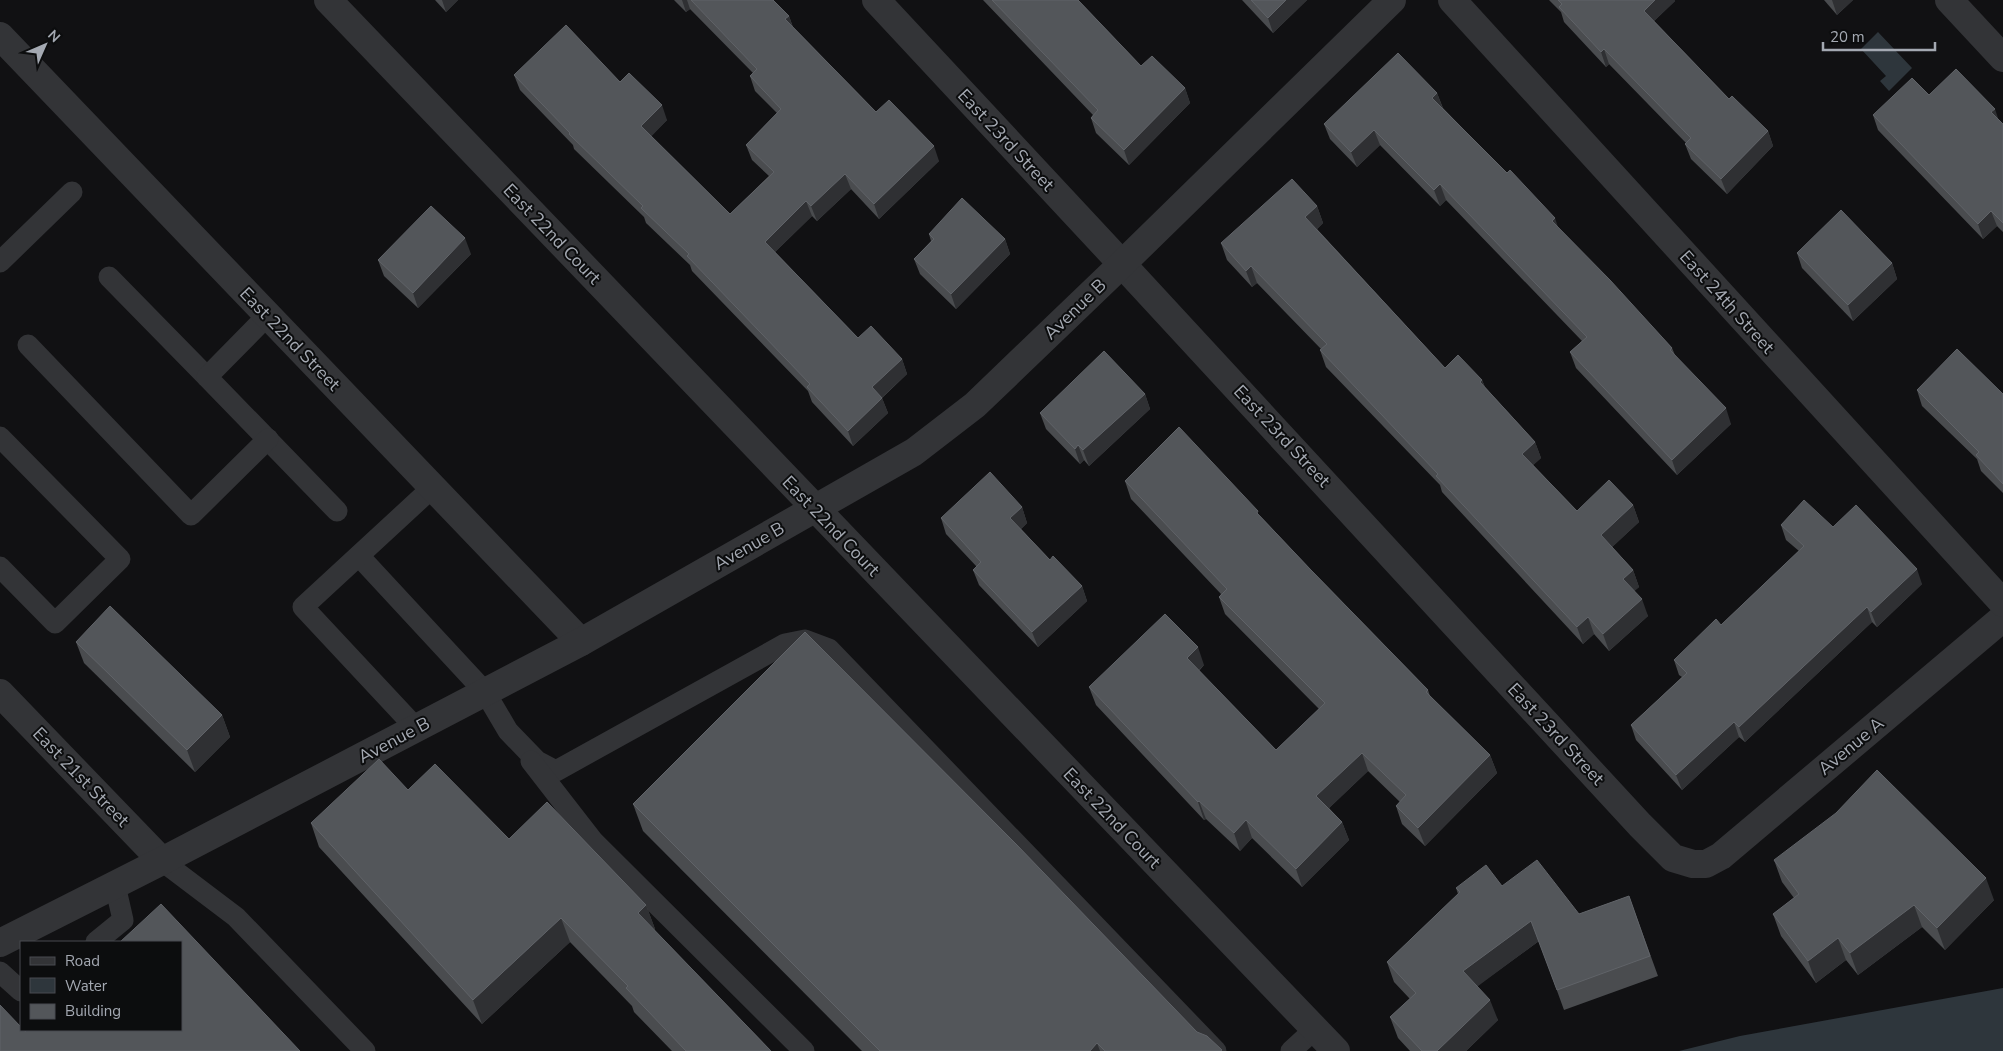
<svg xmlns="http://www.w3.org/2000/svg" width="2003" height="1051" viewBox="0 0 2003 1051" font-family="'Nunito Sans',sans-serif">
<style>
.water{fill:#2e363c}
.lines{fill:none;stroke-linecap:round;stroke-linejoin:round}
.lane{stroke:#333437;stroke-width:21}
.street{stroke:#333437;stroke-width:28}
.wall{fill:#4a4c4f}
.shaded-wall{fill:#2f3033}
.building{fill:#53565a;stroke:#606368}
.labels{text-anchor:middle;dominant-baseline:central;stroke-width:4;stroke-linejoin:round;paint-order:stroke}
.street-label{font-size:18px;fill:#a4a9b2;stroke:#0c0d0e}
</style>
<rect width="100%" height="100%" fill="#111113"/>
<!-- water -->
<g class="water">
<polygon points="1878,32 1912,68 1889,91 1880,81 1886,76 1861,49"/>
<polygon points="2003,988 2003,1051 1679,1051 1740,1036"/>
</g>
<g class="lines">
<!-- lane -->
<g class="lane">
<polyline points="0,262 72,192"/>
<polyline points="109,277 207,377"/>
<polyline points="268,315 207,377 337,511"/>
<polyline points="28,345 191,515 268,439"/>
<polyline points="0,437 120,559 55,623 0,567"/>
<polyline points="359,556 485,692 508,731 537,761 556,771 785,644 805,640 829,649 1216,1051"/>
<polyline points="416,728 303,607 433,487"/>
<polyline points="531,761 593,841 804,1051"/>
<polyline points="162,861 236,917 365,1051"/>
<polyline points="96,942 123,920 115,885"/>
<polyline points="0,972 21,991"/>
<polyline points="1291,1051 1315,1029"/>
</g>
<!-- street -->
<g class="street">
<polyline points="328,0 1336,1051"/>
<polyline points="876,0 1122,264 1640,825 1673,858 1693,864 1706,864 1721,856 2003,618"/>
<polyline points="1452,0 2003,603"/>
<polyline points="1949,0 2003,58"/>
<polyline points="0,36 581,642"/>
<polyline points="0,693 162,861"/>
<polyline points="0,943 162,861 581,642 914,452 975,405 1122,264 1392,0"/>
</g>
</g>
<!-- wall -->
<g class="wall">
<polygon points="435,0 458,0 446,12"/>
<polygon points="674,0 773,0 789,16 793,27 876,112 939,161 879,219 851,189 817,221 812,216 775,252 858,338 902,359 907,374 882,398 888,413 853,446 812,402 808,391 692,271 690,265 646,223 644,217 574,149 573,145 520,90 514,75 620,82 667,120 651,136 730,214 769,176 752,160 746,145 777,113 755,91 750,76 753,73 690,9 686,12"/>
<polygon points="983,0 1078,0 1141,66 1185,88 1190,103 1129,165 1096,133 1091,118 1093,115"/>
<polygon points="1242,0 1307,0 1273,33"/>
<polygon points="1549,0 1675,0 1675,1 1654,21 1729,99 1768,131 1773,146 1727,194 1691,159 1685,144 1686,143 1609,64 1606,67 1564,22 1561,12"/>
<polygon points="1824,0 1853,0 1837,15"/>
<polygon points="1437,93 1443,108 1558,227 1672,348 1675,355 1731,424 1677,475 1576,368 1570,352 1582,341 1446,200 1440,206 1380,145 1357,167 1330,139 1324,124"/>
<polygon points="1929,95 1998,119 2003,124 2003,232 1997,226 1983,239 1878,130 1873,115"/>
<polygon points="1317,206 1323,223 1317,229 1445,368 1482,380 1485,387 1535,442 1541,458 1533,465 1577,511 1633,505 1639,522 1612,547 1633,570 1639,587 1634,591 1648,616 1609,651 1594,634 1583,644 1442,492 1440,485 1326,367 1320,350 1321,349 1257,283 1252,287 1227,260 1221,243"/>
<polygon points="929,234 1005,239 1010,254 956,309 920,274 914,259 931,241"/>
<polygon points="1797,253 1892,263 1897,279 1853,321 1802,268"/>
<polygon points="471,254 418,308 384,276 378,260"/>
<polygon points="1917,390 2003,394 2003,493 1981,471 1977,459 1922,406"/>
<polygon points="1145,394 1150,409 1089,466 1084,460 1080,464 1046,429 1040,413"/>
<polygon points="1125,481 1260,516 1311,570 1428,690 1430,696 1490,755 1497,773 1425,846 1402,824 1396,806 1400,802 1368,771 1329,808 1342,822 1349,840 1302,887 1252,838 1240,851 1206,819 1204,820 1096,705 1089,687 1204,665 1199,671 1276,750 1319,709 1225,614 1219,597 1221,594 1131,499"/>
<polygon points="1022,507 1027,523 1021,529 1050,560 1082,586 1087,601 1038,647 979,585 973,570 977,567 946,534 941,518"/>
<polygon points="1781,525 1833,527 1922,584 1877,627 1872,622 1745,742 1739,737 1682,790 1636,740 1631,725 1682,677 1679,675 1674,660 1721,625 1799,551 1786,540"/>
<polygon points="76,642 222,715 230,737 195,772 84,663"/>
<polygon points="408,790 509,839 646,905 655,929 654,930 771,1051 672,1051 634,1012 632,1006 570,942 482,1024 319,847 311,823"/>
<polygon points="633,804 1197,1032 1222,1051 862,1051 643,831"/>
<polygon points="1774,860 1994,900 1945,950 1922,927 1858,975 1846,960 1816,983 1781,936 1773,914 1794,898 1782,882"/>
<polygon points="1502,886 1579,914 1629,896 1658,976 1564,1010 1539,941 1477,986 1498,1020 1466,1051 1410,1051 1398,1038 1390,1017 1410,999 1394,982 1387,962 1458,894 1456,888"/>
</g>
<!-- shaded-wall -->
<g class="shaded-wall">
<polygon points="442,0 458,0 446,12"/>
<polygon points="682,0 687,0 690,9 686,12"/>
<polygon points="1286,0 1307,0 1273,33 1268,18"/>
<polygon points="1655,0 1675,0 1675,1 1649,26 1644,11"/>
<polygon points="1832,0 1853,0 1837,15"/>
<polygon points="789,16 794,31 785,19"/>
<polygon points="1604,49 1609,64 1606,67 1601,52"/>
<polygon points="1185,88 1190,103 1129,165 1124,150"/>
<polygon points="1437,93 1443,109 1432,98"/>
<polygon points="662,105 667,120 647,141 641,126"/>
<polygon points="1995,109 2000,124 1991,112"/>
<polygon points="1374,130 1380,145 1357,167 1351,152"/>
<polygon points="1768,131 1773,146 1727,194 1721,179"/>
<polygon points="934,146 939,161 879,219 874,204"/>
<polygon points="845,174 851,189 817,221 811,206"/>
<polygon points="1440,184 1446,200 1440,206 1434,190"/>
<polygon points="806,201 812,216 770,257 765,242"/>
<polygon points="1317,206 1323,223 1312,233 1305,217"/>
<polygon points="1991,211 1997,226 1983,239 1978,224"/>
<polygon points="1555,218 1560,233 1552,221"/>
<polygon points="465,238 471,254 418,308 413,293"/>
<polygon points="1005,239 1010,254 956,309 951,294"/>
<polygon points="1892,263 1897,279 1853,321 1848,305"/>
<polygon points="1251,266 1257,283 1252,287 1246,271"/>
<polygon points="902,359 907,374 877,402 872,387"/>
<polygon points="1482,380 1488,396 1480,382"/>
<polygon points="1145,394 1150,409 1089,466 1083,450"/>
<polygon points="882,398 888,413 853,446 848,431"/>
<polygon points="1726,408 1731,424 1677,475 1672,460"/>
<polygon points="1535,442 1541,458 1528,470 1522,454"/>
<polygon points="1078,445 1084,460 1080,464 1075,449"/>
<polygon points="1633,505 1639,522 1607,552 1601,535"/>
<polygon points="1022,507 1027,523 1016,533 1010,518"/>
<polygon points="1917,569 1922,584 1877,627 1871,612"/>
<polygon points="1633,570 1639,587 1629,596 1623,579"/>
<polygon points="1082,586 1087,601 1038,647 1032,632"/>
<polygon points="1642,599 1648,616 1609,651 1603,634"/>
<polygon points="1867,607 1872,622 1745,742 1739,727"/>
<polygon points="1588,617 1594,634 1583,644 1577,627"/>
<polygon points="1198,647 1204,665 1193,676 1187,658"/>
<polygon points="222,715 230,737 195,772 187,750"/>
<polygon points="1734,722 1739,737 1682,790 1676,775"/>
<polygon points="1362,753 1368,771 1323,814 1316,796"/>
<polygon points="1490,755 1497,773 1425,846 1418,828"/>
<polygon points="1199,801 1206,819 1204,820 1198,802"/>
<polygon points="1246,820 1252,838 1240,851 1234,833"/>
<polygon points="1342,822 1349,840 1302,887 1296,869"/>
<polygon points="1986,878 1994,900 1945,950 1937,928"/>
<polygon points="646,905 655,929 647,937 638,913"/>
<polygon points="1914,905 1922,927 1858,975 1850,953"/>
<polygon points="561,918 570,942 482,1024 473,1000"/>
<polygon points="1531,921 1539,941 1470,992 1463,971"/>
<polygon points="1838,938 1846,960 1816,983 1808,961"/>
<polygon points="1490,1000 1498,1020 1466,1051 1437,1051"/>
<polygon points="1097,1043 1100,1051 1090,1051"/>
</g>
<!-- building -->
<g class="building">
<polygon points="691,0 773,0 789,16 785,19 876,112 889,100 934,146 874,204 845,174 811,206 806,201 765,242 858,338 871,326 902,359 872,387 882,398 848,431 807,387 810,384 687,256 689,254 641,208 643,206 569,134 570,133 514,75 566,25 620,82 629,73 662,105 641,126 730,214 774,172 746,145 781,109 750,76 757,69"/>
<polygon points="992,0 1078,0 1141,66 1152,56 1185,88 1124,150 1091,118 1098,110"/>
<polygon points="1251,0 1286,0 1268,18"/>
<polygon points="1558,0 1655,0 1644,11 1729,99 1732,96 1768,131 1721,179 1685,144 1691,138 1604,49 1601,52 1559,7 1562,4"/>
<polygon points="1398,53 1437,93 1432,98 1507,173 1510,170 1555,218 1552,221 1610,280 1672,348 1670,350 1726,408 1672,460 1570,352 1587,337 1440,184 1434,190 1374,130 1351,152 1324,124"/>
<polygon points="1956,69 1995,109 1991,112 2003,124 2003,223 1991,211 1978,224 1873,115 1912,78 1929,95"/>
<polygon points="1292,179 1317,206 1305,217 1445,368 1458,355 1482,380 1480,382 1535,442 1522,454 1577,511 1609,480 1633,505 1601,535 1633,570 1623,579 1642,599 1603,634 1588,617 1577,627 1436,476 1438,474 1320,350 1327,344 1251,266 1246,271 1221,243"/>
<polygon points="962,198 1005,239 951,294 914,259 934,239 929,234"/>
<polygon points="431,206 465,238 413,293 378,260"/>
<polygon points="1841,210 1892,263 1848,305 1797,253"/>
<polygon points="1957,349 2003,394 2003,484 1976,455 1979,452 1917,390"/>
<polygon points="1104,351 1145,394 1083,450 1078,445 1075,449 1040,413"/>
<polygon points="1179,427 1258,511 1257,513 1311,570 1428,690 1426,692 1490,755 1418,828 1396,806 1406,795 1362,753 1316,796 1342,822 1296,869 1246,820 1234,833 1199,801 1198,802 1089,687 1165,614 1198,647 1187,658 1276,750 1325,703 1219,597 1227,589 1125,481"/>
<polygon points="990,472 1022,507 1010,518 1050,560 1053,556 1082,586 1032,632 973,570 981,562 941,518"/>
<polygon points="1804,500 1833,527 1856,505 1917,569 1871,612 1867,607 1739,727 1734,722 1676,775 1631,725 1687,673 1674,660 1716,619 1721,625 1804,546 1781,525"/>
<polygon points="110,606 222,715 187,750 76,642"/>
<polygon points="805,632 1016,844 1197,1032 1207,1036 1222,1050 1221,1051 1105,1051 1097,1043 1090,1051 880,1051 633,804"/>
<polygon points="379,759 408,790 435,764 509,839 547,802 646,905 638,913 771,1051 686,1051 626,988 628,986 561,918 473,1000 311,823"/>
<polygon points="1877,770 1986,878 1937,928 1914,905 1850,953 1838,938 1808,961 1773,914 1799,894 1774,860 1836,813"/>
<polygon points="1537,860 1579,914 1629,896 1650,956 1557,990 1531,921 1463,971 1490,1000 1437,1051 1422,1051 1390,1017 1416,993 1387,962 1460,892 1456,888 1486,865 1502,886"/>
<polygon points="161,904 300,1051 0,1051 0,1005 21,1027 21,1030 24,1030 25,1032 27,1030 181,1030 181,942 120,942"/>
</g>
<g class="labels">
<!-- street labels -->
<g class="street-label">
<text transform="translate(1006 140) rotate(47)">East 23rd Street</text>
<text transform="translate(552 234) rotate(46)">East 22nd Court</text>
<text transform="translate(1727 302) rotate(48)">East 24th Street</text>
<text transform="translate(1075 309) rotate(-44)">Avenue B</text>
<text transform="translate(290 339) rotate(46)">East 22nd Street</text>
<text transform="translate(1282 436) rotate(47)">East 23rd Street</text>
<text transform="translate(831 526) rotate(46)">East 22nd Court</text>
<text transform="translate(749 546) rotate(-30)">Avenue B</text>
<text transform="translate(1556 734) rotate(47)">East 23rd Street</text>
<text transform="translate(394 740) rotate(-28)">Avenue B</text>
<text transform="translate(1851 746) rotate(-40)">Avenue A</text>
<text transform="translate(81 777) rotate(46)">East 21st Street</text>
<text transform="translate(1112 818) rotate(46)">East 22nd Court</text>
</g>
</g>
<!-- legend -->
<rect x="20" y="941" width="162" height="90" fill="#0c0d0e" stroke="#494b50"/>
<rect x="30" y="957" width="25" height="8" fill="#333437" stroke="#494b50"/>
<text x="65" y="966" font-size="15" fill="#a4a9b2">Road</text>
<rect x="30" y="978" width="25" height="15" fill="#2e363c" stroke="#494b50"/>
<text x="65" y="991" font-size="15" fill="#a4a9b2">Water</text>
<rect x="30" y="1004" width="25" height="15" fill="#53565a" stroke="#494b50"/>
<text x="65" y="1016" font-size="15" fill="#a4a9b2">Building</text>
<!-- north arrow -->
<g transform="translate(45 45) rotate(45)" stroke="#0c0d0e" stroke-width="4" paint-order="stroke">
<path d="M0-4L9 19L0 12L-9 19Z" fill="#a4a9b2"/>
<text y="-8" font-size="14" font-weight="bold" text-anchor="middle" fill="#a4a9b2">N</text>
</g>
<!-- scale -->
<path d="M1823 42v8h112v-8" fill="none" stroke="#a4a9b2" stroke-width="2.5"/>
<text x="1830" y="42" font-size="15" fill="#a4a9b2" stroke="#0c0d0e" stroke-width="4" paint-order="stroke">20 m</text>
</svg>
